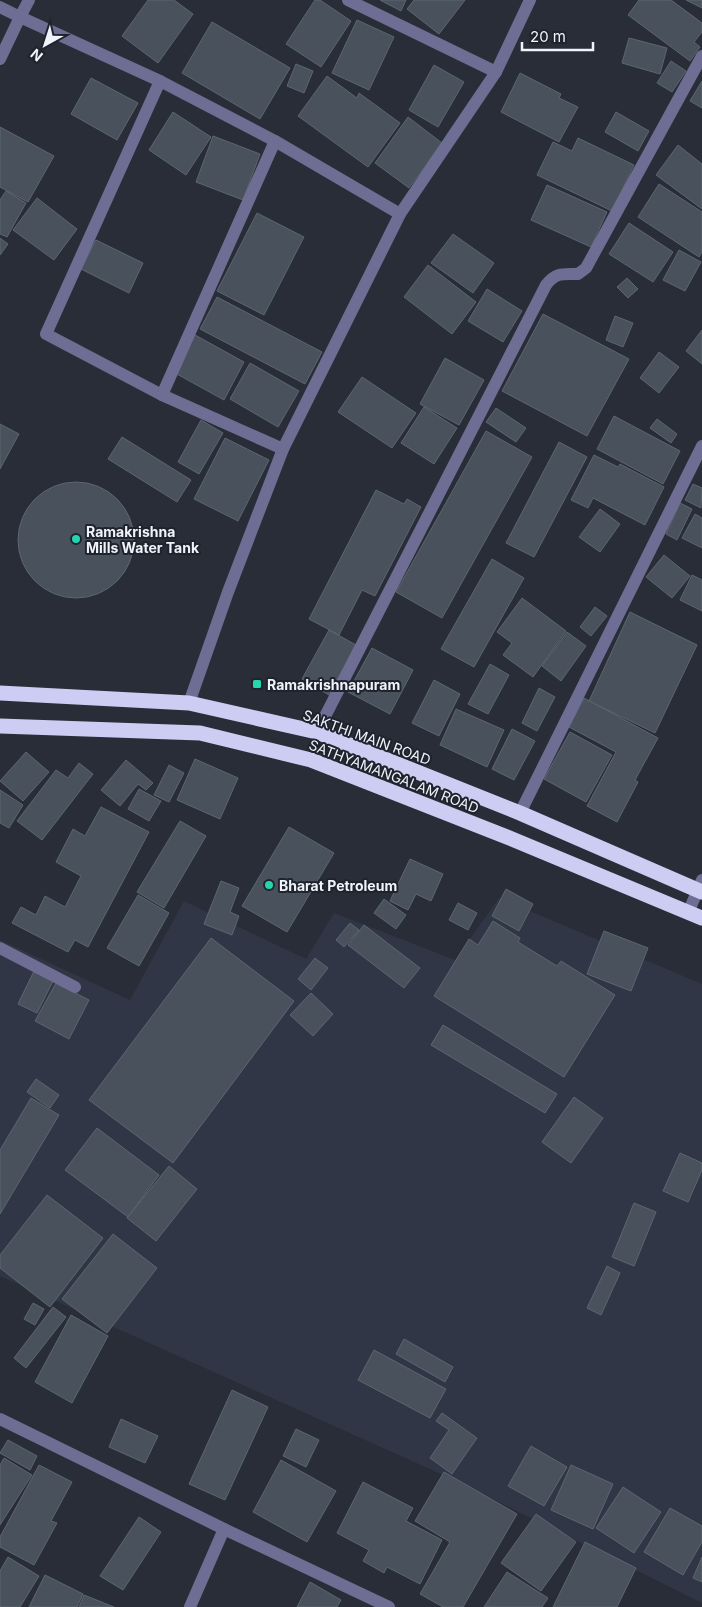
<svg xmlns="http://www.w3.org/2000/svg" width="702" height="1607" viewBox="0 0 702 1607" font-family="Inter,sans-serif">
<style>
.built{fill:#303646}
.building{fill:#49525c;stroke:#5d6670}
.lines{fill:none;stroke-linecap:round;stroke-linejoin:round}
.street{stroke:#6e6d93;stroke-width:12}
.highway{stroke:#cdcdf3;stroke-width:15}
.poi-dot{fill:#25d5ae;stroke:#1f232d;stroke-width:2}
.labels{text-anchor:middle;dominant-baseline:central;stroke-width:4;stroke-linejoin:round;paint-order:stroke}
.poi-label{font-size:14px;font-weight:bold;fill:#f0f3fa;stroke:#1f232d;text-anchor:start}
.street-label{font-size:14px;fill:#f0f3fa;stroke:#1f232d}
</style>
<rect width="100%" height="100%" fill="#292d37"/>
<!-- built -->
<polygon class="built" points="499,898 702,984 702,1603 452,1479 0,1276 0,940 130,1000 184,901 306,959 334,913 455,960"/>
<!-- building -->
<g class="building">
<polygon points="148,0 174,0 193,14 158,63 122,36"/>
<polygon points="315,0 320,0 351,21 321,67 286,44"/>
<polygon points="380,0 406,0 401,11"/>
<polygon points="414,0 465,0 439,34 407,9"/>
<polygon points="639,0 671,0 702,23 702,32 694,42 700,47 690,61 628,15"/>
<polygon points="686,0 702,0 702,8"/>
<polygon points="357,20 394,37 369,90 332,73"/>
<polygon points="212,22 290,68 260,119 182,73"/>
<polygon points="629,38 667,48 660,74 622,63"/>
<polygon points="671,61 686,71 672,92 657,83"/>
<polygon points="296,64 313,71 304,93 287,86"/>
<polygon points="434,65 464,82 438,127 409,110"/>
<polygon points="520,73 561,94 559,98 578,107 559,142 501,112"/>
<polygon points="327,76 357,98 359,93 400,123 368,167 298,116"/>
<polygon points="91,78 138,103 117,140 71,114"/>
<polygon points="702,81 702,108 690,101"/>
<polygon points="173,112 211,137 186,175 149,150"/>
<polygon points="616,112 649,131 638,151 605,132"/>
<polygon points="408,117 442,143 409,188 375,163"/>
<polygon points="0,127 54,156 28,202 0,187"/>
<polygon points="213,136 260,154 243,200 196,182"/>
<polygon points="578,138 634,165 612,211 537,175 553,142 572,151"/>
<polygon points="678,145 702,164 702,209 656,175"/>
<polygon points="659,184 702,212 702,252 699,257 638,217"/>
<polygon points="547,185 607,212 591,247 531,220"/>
<polygon points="6,191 26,203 7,237 0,234 0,200"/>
<polygon points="37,198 77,229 54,260 13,230"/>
<polygon points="257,213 304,237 264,315 217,291"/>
<polygon points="629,223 673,252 653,282 609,254"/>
<polygon points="453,234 494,263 473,293 431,263"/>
<polygon points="0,238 8,244 0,255"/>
<polygon points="96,240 143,263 129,293 81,269"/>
<polygon points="679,250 701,262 685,291 663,280"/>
<polygon points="428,265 476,302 452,334 404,297"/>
<polygon points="627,278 638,289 628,298 617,287"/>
<polygon points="487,289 522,311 503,342 468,321"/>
<polygon points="217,297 322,352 305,384 200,329"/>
<polygon points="543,314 629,359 587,436 502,391"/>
<polygon points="615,316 633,323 623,347 606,340"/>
<polygon points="702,330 702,364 686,351"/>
<polygon points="195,335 244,362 224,400 175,373"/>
<polygon points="659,352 679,367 659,393 640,378"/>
<polygon points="445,358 484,380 459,425 420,404"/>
<polygon points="250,363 299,391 278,427 230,399"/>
<polygon points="362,377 416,413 392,448 338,412"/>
<polygon points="424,407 457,428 434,464 401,443"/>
<polygon points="496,408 526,428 516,442 486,422"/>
<polygon points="614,416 680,451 663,484 597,449"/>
<polygon points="657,419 677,434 671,443 650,428"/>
<polygon points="201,420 223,433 199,474 178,462"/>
<polygon points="0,424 19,434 0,469"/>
<polygon points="486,431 532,457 442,618 396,592"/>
<polygon points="122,437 191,480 177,502 108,459"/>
<polygon points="225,438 269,460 238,521 194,499"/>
<polygon points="559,442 587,457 534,557 506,543"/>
<polygon points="594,455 618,467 620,464 664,487 645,525 593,498 588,508 571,500"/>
<circle cx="76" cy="540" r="58"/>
<polygon points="693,484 702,488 701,508 685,500"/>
<polygon points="376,490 404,504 407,499 421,507 375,596 362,590 339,635 309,619"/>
<polygon points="680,503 692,509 677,540 666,534"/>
<polygon points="600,509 620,524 600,552 579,537"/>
<polygon points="695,514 702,518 702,548 682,538"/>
<polygon points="664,555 690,576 672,598 646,577"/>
<polygon points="492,559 524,578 474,667 441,649"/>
<polygon points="692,575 702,580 702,611 680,600"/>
<polygon points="522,598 566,631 533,677 503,655 512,643 497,632"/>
<polygon points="595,607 607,616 591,636 580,627"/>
<polygon points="630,612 697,645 655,733 589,701"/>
<polygon points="329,630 356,645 329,695 302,679"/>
<polygon points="567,632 586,646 561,681 542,666"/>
<polygon points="372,648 413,670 390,714 348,692"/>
<polygon points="490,664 509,675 488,714 468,704"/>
<polygon points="434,680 460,694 439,736 412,723"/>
<polygon points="539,688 555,697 537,731 522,723"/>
<polygon points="584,698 658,738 635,780 638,782 617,822 587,806 616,752 569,727"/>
<polygon points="456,709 504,730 487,767 440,745"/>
<polygon points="512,729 535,741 514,780 492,769"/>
<polygon points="570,732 612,755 586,802 544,779"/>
<polygon points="26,752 49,772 23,801 0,781"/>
<polygon points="195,759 238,778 220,819 177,800"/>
<polygon points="126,760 153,783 146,790 138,784 120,806 101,790"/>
<polygon points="79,763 93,774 42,840 17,821 56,770 68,778"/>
<polygon points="169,765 184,773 169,802 154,795"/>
<polygon points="139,789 161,801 149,821 128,809"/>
<polygon points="0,790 23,805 9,828 0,823"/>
<polygon points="101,807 149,832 88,947 75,940 68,952 12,923 21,907 36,915 45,896 65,907 81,876 56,862 73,829 85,836"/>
<polygon points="180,821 206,836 164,908 137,892"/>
<polygon points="289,827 334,853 287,932 242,906"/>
<polygon points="410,859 443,874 431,901 416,894 408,910 390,901"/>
<polygon points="221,881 239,888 230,912 239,916 232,935 204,924"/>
<polygon points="506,889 533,904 519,931 492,916"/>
<polygon points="138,895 169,913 139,966 107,948"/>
<polygon points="384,899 406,915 396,929 374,913"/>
<polygon points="458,903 477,913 468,930 449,920"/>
<polygon points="493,921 520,938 518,942 557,966 561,961 615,995 564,1077 434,996 469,939 478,945"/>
<polygon points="350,923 359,930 344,947 336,940"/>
<polygon points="364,925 420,968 404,988 348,945"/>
<polygon points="604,931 648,948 631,991 587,974"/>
<polygon points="211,938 294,1001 173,1163 89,1100"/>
<polygon points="315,958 328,968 311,990 298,979"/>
<polygon points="34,971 53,981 37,1013 18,1004"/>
<polygon points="56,983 89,1000 69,1039 35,1021"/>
<polygon points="311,993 333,1014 313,1036 290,1015"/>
<polygon points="443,1025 557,1094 545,1113 431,1045"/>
<polygon points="36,1079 59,1095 50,1108 27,1092"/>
<polygon points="574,1097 603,1118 571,1163 542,1142"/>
<polygon points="31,1098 59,1115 0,1214 0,1150"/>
<polygon points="97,1128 159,1175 128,1217 65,1170"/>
<polygon points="680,1153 702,1163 702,1170 688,1202 663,1191"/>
<polygon points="169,1166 197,1189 156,1241 127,1218"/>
<polygon points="47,1195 103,1238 50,1307 0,1268 0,1255"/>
<polygon points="634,1203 656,1212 634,1266 612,1257"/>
<polygon points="113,1234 157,1268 107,1333 62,1299"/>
<polygon points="607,1266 620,1273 601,1315 587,1308"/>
<polygon points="33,1303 44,1309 35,1325 24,1319"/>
<polygon points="53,1307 66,1317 26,1368 14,1358"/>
<polygon points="71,1315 108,1336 72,1403 35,1382"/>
<polygon points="404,1339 453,1367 445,1382 396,1354"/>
<polygon points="374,1350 446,1389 430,1418 358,1380"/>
<polygon points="232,1390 268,1407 225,1500 189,1484"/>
<polygon points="442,1413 477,1438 452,1474 430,1458 449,1430 436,1421"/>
<polygon points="121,1419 158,1436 145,1463 109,1447"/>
<polygon points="296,1429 319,1440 306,1467 283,1456"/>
<polygon points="8,1440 37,1456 30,1470 0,1453"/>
<polygon points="531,1446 567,1467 544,1506 508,1486"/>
<polygon points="4,1458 32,1475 0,1525 0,1465"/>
<polygon points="281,1460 336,1491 307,1542 253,1512"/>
<polygon points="39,1465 72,1482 51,1521 57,1523 34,1565 0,1547 0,1537"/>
<polygon points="571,1465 613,1484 593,1529 551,1510"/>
<polygon points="444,1472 517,1514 463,1607 443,1607 420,1594 450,1542 415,1521"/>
<polygon points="363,1482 413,1508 406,1521 442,1540 420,1584 387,1567 384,1573 363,1561 369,1550 337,1533"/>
<polygon points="623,1487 661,1512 634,1553 596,1528"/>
<polygon points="670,1508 702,1526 702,1542 683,1575 644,1552"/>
<polygon points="536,1514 576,1542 541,1591 501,1563"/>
<polygon points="139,1517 161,1532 123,1590 100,1576"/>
<polygon points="585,1542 636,1568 617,1607 553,1607"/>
<polygon points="8,1557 39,1576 20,1607 0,1607 0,1571"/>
<polygon points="702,1557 702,1582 693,1578"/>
<polygon points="507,1572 548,1598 542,1607 484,1607"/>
<polygon points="45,1575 83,1594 77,1607 29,1607"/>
<polygon points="310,1582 341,1600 337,1607 297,1607"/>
<polygon points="84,1595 114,1607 79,1607"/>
</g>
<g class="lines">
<!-- street -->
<g class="street">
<polyline points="29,0 20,17 160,81 275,141 400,214 283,449 228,592 189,703"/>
<polyline points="348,0 496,72"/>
<polyline points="0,7 20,17 0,59"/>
<polyline points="160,81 46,334 162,395 283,449"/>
<polyline points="400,214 496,72 530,0"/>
<polyline points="162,395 275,141"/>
<path d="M317 732 546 285C556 272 563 274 578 274L586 268 702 56"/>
<polyline points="520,813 702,446"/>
<polyline points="688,913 702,880"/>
<polyline points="0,948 75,987"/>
<polyline points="0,1419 224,1529 389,1607"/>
<polyline points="190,1607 224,1529"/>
</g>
<!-- highway -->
<g class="highway">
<polyline points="0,693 189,703 317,732 520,813 702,892"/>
<polyline points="0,726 200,733 311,760 507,837 702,918"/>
</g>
</g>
<!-- markers -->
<g class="poi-dot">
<circle cx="76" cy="539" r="5"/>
<rect x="252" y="679" width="10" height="10" rx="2.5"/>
<circle cx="269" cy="885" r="5"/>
</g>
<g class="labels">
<!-- poi labels -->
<g class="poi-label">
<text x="86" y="531">Ramakrishna<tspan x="86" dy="16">Mills Water Tank</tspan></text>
<text x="267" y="684">Ramakrishnapuram</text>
<text x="279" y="885">Bharat Petroleum</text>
</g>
<!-- street labels -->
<g class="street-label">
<text transform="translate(367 737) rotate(20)">SAKTHI MAIN ROAD</text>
<text transform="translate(394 776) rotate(21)">SATHYAMANGALAM ROAD</text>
</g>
</g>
<!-- north arrow -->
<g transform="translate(45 45) rotate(219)" stroke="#1f232d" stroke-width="4" paint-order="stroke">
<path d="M0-4L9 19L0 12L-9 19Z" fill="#f0f3fa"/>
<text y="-8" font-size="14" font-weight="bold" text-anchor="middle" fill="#f0f3fa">N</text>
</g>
<!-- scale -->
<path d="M522 42v8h71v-8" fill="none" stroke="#f0f3fa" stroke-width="2.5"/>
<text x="530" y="42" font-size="15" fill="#f0f3fa" stroke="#1f232d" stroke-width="4" paint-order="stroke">20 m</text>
</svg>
